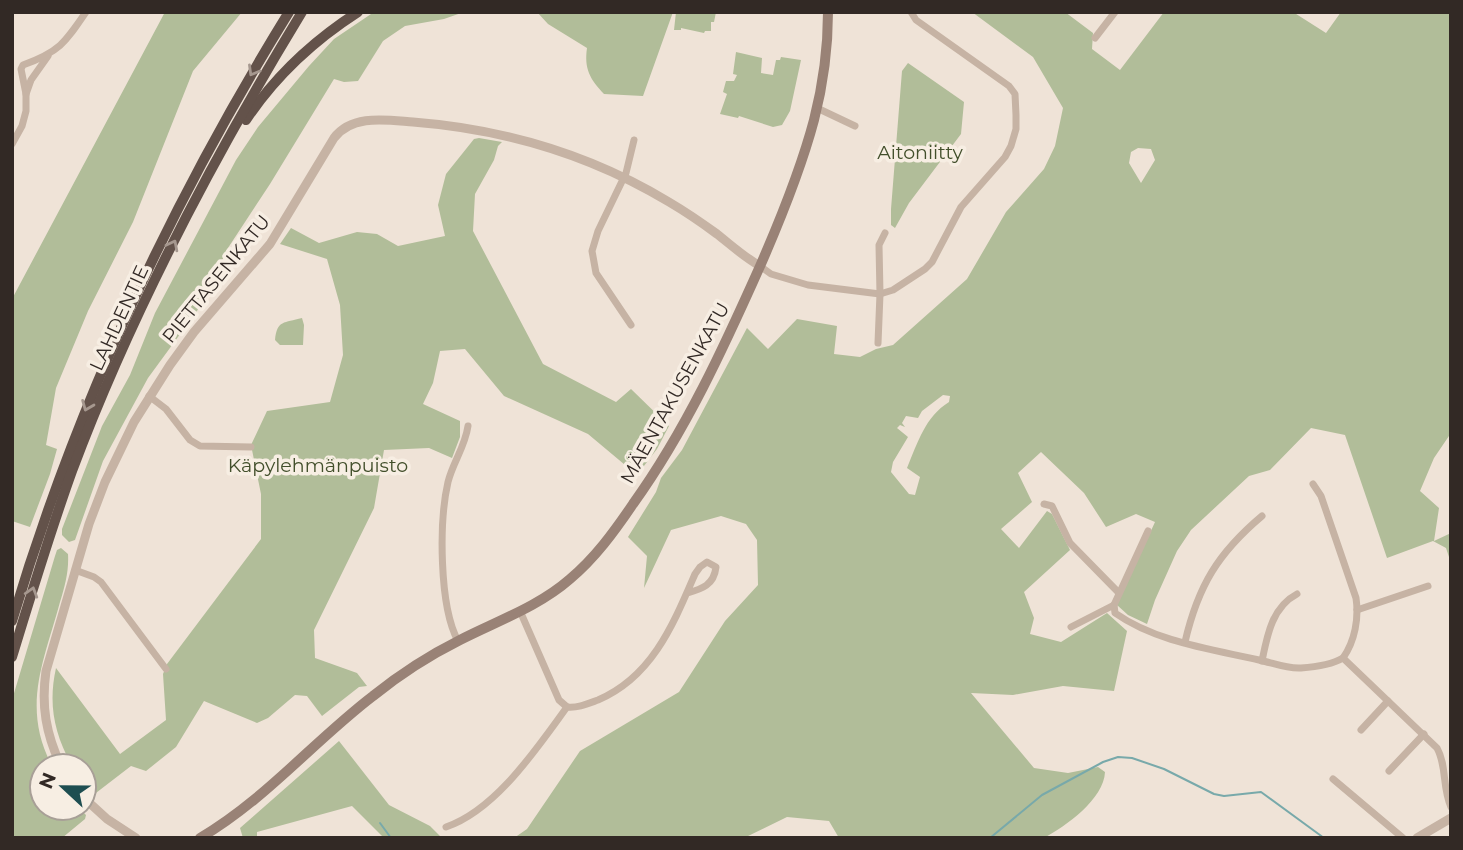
<svg xmlns="http://www.w3.org/2000/svg" width="1463" height="850" viewBox="0 0 1463 850" font-family="Montserrat,sans-serif">
<style>
.green{fill:#b1bd99;fill-rule:evenodd}
.lines{fill:none;stroke-linecap:round;stroke-linejoin:round}
.stream{stroke:#78a9aa;stroke-width:2}
.minor{stroke:#c6b3a4;stroke-width:7}
.tertiary{stroke:#c6b3a4;stroke-width:9}
.secondary{stroke:#998276;stroke-width:10}
.trunk{stroke:#63524a;stroke-width:10}
.oneway{stroke:#a6988f}
.labels{text-anchor:middle;dominant-baseline:central;stroke-width:7;stroke-linejoin:round;paint-order:stroke}
.park-label{font-size:19px;fill:#424f2b;stroke:#f7eee3}
.street-label{font-size:19px;fill:#322925;stroke:#f7eee3}
</style>
<rect width="100%" height="100%" fill="#efe3d7"/>
<!-- green -->
<g class="green">
<polygon points="165,12 242,12 193,71 133,222 88,311 56,388 46,445 57,449 50,474 30,527 12,521 12,299"/>
<polygon points="374,12 464,12 444,19 405,26 383,41 358,81 344,82 334,79 270,184 226,251 214,281 197,311 148,378 103,461 75,540 69,542 62,535 62,529 102,426 130,375 155,313 236,160 258,127 309,66 334,39"/>
<path d="M537 12H673L643 96 604 94C590 79 584 69 587 48L548 24Z"/>
<polygon points="676,12 716,12 714,22 711,22 711,31 705,31 704,33 681,28 681,30 674,30"/>
<path d="M972 12H1065L1093 33 1092 49 1120 70 1164 12H1293L1326 33 1341 12H1451V433L1434 458 1420 491 1439 508 1434 541 1451 533V563L1446 548 1433 541 1387 558 1345 435 1311 428 1270 470 1249 476 1191 530 1177 551 1155 600 1147 624 1128 615 1117 605 1155 522 1136 514 1106 527 1084 493 1041 452 1018 473 1032 502 1001 529 1019 548 1047 511 1052 514 1070 550 1024 592 1034 618 1030 634 1061 642 1107 613 1127 631 1114 691 1063 686 1013 695 971 693 1034 768 1068 773 1098 767 1105 772C1104 799 1066 826 1044 838H839L829 821 787 817 744 838H514L527 829 580 751 679 692 725 621 758 585 757 540 746 524 721 516 671 530 644 588 647 556 628 537 656 492 661 478 682 450 747 328 768 349 797 319 837 326 834 354 860 357 876 349 893 345 967 279 1006 212 1044 169 1055 146 1063 108 1033 57ZM1138 148 1151 149 1155 160 1141 183 1129 163 1131 152ZM943 395 950 396 949 402C925 417 918 442 907 468L920 477 915 495 909 494 891 472 893 462 908 437 897 428 900 425 905 427 902 423 906 416 918 418 922 411Z"/>
<polygon points="736,52 762,58 761,73 773,75 776,60 780,60 781,57 801,60 790,111 782,125 773,127 739,116 738,118 720,114 727,94 723,92 726,81 734,81 737,75 733,74"/>
<polygon points="908,63 964,102 961,134 909,203 895,228 891,225 891,209 902,71"/>
<path d="M479 138 502 142 498 146 494 160 475 194 473 231 543 364 616 402 631 389 669 426 657 449 637 475 588 434 504 396 465 349 440 351 433 383 423 404 460 421V437L452 458 429 448 384 450 374 508 314 630 315 658 357 673 367 686 359 687 322 716 307 696 295 695 268 718 257 723 204 701 176 747 146 771 131 766 92 796 84 784V766H72C54 733 48 704 56 668L120 754 166 720 163 674 167 664 261 539V494L251 445 267 411 330 402 343 355 340 305 327 259 280 244 291 228 319 243 357 232 377 234 398 246 445 236 438 205 446 174 474 139Z"/>
<path d="M302 318 304 325 303 345H280L275 340C277 320 284 323 302 318Z"/>
<path d="M61 548 68 554C69 571 65 586 60 602 44 661 21 707 52 766H42V808H79L86 815 85 819 62 838H12V700L55 556 57 550Z"/>
<polygon points="339,741 389,805 430,826 442,838 384,838 352,806 257,832 257,838 243,838 240,828"/>
</g>
<g class="lines">
<!-- stream -->
<g class="stream">
<polyline points="380,823 391,838"/>
<polyline points="990,838 1042,795 1103,762 1118,757 1132,758 1164,769 1214,794 1224,796 1261,792 1324,838"/>
</g>
<!-- minor -->
<g class="minor">
<polyline points="1095,38 1115,12"/>
<path d="M26 94 21 69 23 65C59 52 65 43 86 12"/>
<polyline points="817,108 855,126"/>
<polyline points="12,144 22,126 26,111 26,94 31,80 48,56"/>
<polyline points="760,266 771,274 808,285 880,294 893,290 925,269 932,262 961,207 1005,157 1011,146 1016,129 1016,115 1015,94 1009,86 916,20 911,12"/>
<polyline points="631,325 596,273 592,251 598,231 626,173 634,140"/>
<polyline points="878,343 880,294 879,245 885,233"/>
<polyline points="149,396 166,409 190,440 200,446 251,447"/>
<path d="M1313 484 1321 496 1356 598C1359 618 1355 641 1343 658"/>
<polyline points="1044,504 1052,506 1070,543 1118,592"/>
<polyline points="75,570 94,577 101,582 166,669"/>
<path d="M1114 605 1115 613C1156 642 1211 649 1259 660 1273 663 1287 669 1301 668 1315 667 1331 665 1343 658L1437 748C1447 766 1442 787 1451 807"/>
<polyline points="1357,610 1428,586"/>
<polyline points="520,611 559,700 567,707"/>
<polyline points="1071,627 1114,605 1148,531"/>
<path d="M458 641C439 606 439 521 448 482 453 462 465 447 468 426"/>
<path d="M1185 642C1198 586 1218 553 1262 516"/>
<path d="M1262 661C1267 636 1272 607 1297 594"/>
<polyline points="1361,730 1388,701"/>
<polyline points="1389,771 1424,734"/>
<polyline points="1333,779 1403,838"/>
<path d="M446 827C496 810 537 748 567 707 578 708 587 704 598 700 652 677 673 625 695 574L700 567 707 562 716 567C714 585 702 589 687 593"/>
</g>
<!-- tertiary -->
<g class="tertiary">
<path d="M61 766C46 734 41 706 46 671L89 524 105 482 134 422 170 365 194 332 270 244 334 138C352 114 386 120 413 122 503 129 591 155 669 202 686 212 702 223 717 234 731 245 744 257 760 266"/>
<polyline points="84,798 107,819 136,838"/>
<polyline points="1417,838 1451,818"/>
</g>
<!-- secondary -->
<path class="secondary" d="M200 838C265 800 314 741 373 696 399 675 430 655 460 640 497 621 538 607 570 579 595 558 614 532 633 504 686 430 724 347 761 264 781 218 801 169 814 120 823 85 828 48 828 12"/>
<!-- trunk -->
<g class="trunk">
<path d="M246 120C276 75 313 41 358 12"/>
<path d="M12 621C76 406 171 203 289 12"/>
<path d="M12 657C31 595 50 532 72 471 132 311 213 158 302 12"/>
</g>
</g>
<!-- one-way arrows -->
<defs><path id="oneway-chevron" d="M-2-3.5L2.5 0L-2 3.5" fill="none" stroke-width="1.6" stroke-linecap="round" stroke-linejoin="round" transform="scale(1.75)"/></defs>
<g class="oneway">
<use href="#oneway-chevron" transform="translate(253 71) rotate(120)"/>
<use href="#oneway-chevron" transform="translate(173 245) rotate(-63)"/>
<use href="#oneway-chevron" transform="translate(87 406) rotate(112)"/>
<use href="#oneway-chevron" transform="translate(32 592) rotate(-73)"/>
</g>
<g class="labels">
<!-- park labels -->
<g class="park-label">
<text x="920" y="152">Aitoniitty</text>
<text x="318" y="465">Käpylehmänpuisto</text>
</g>
<!-- street labels -->
<g class="street-label">
<text transform="translate(216 279) rotate(-51)">PIETTASENKATU</text>
<text transform="translate(119 318) rotate(-65)">LAHDENTIE</text>
<text transform="translate(675 393) rotate(-61)">MÄENTAKUSENKATU</text>
</g>
</g>
<!-- border -->
<rect width="1463" height="850" fill="none" stroke="#322925" stroke-width="28"/>
<!-- north arrow -->
<g transform="translate(63 787) rotate(292)"><circle r="33" fill="#f7eee3" stroke="#a89f97" stroke-width="2"/>
<path d="M0-5L12 26L0 18L-12 26Z" fill="#1e4e51"/>
<text y="-10" font-size="19" font-weight="bold" text-anchor="middle" fill="#322925">N</text>
</g>
</svg>
